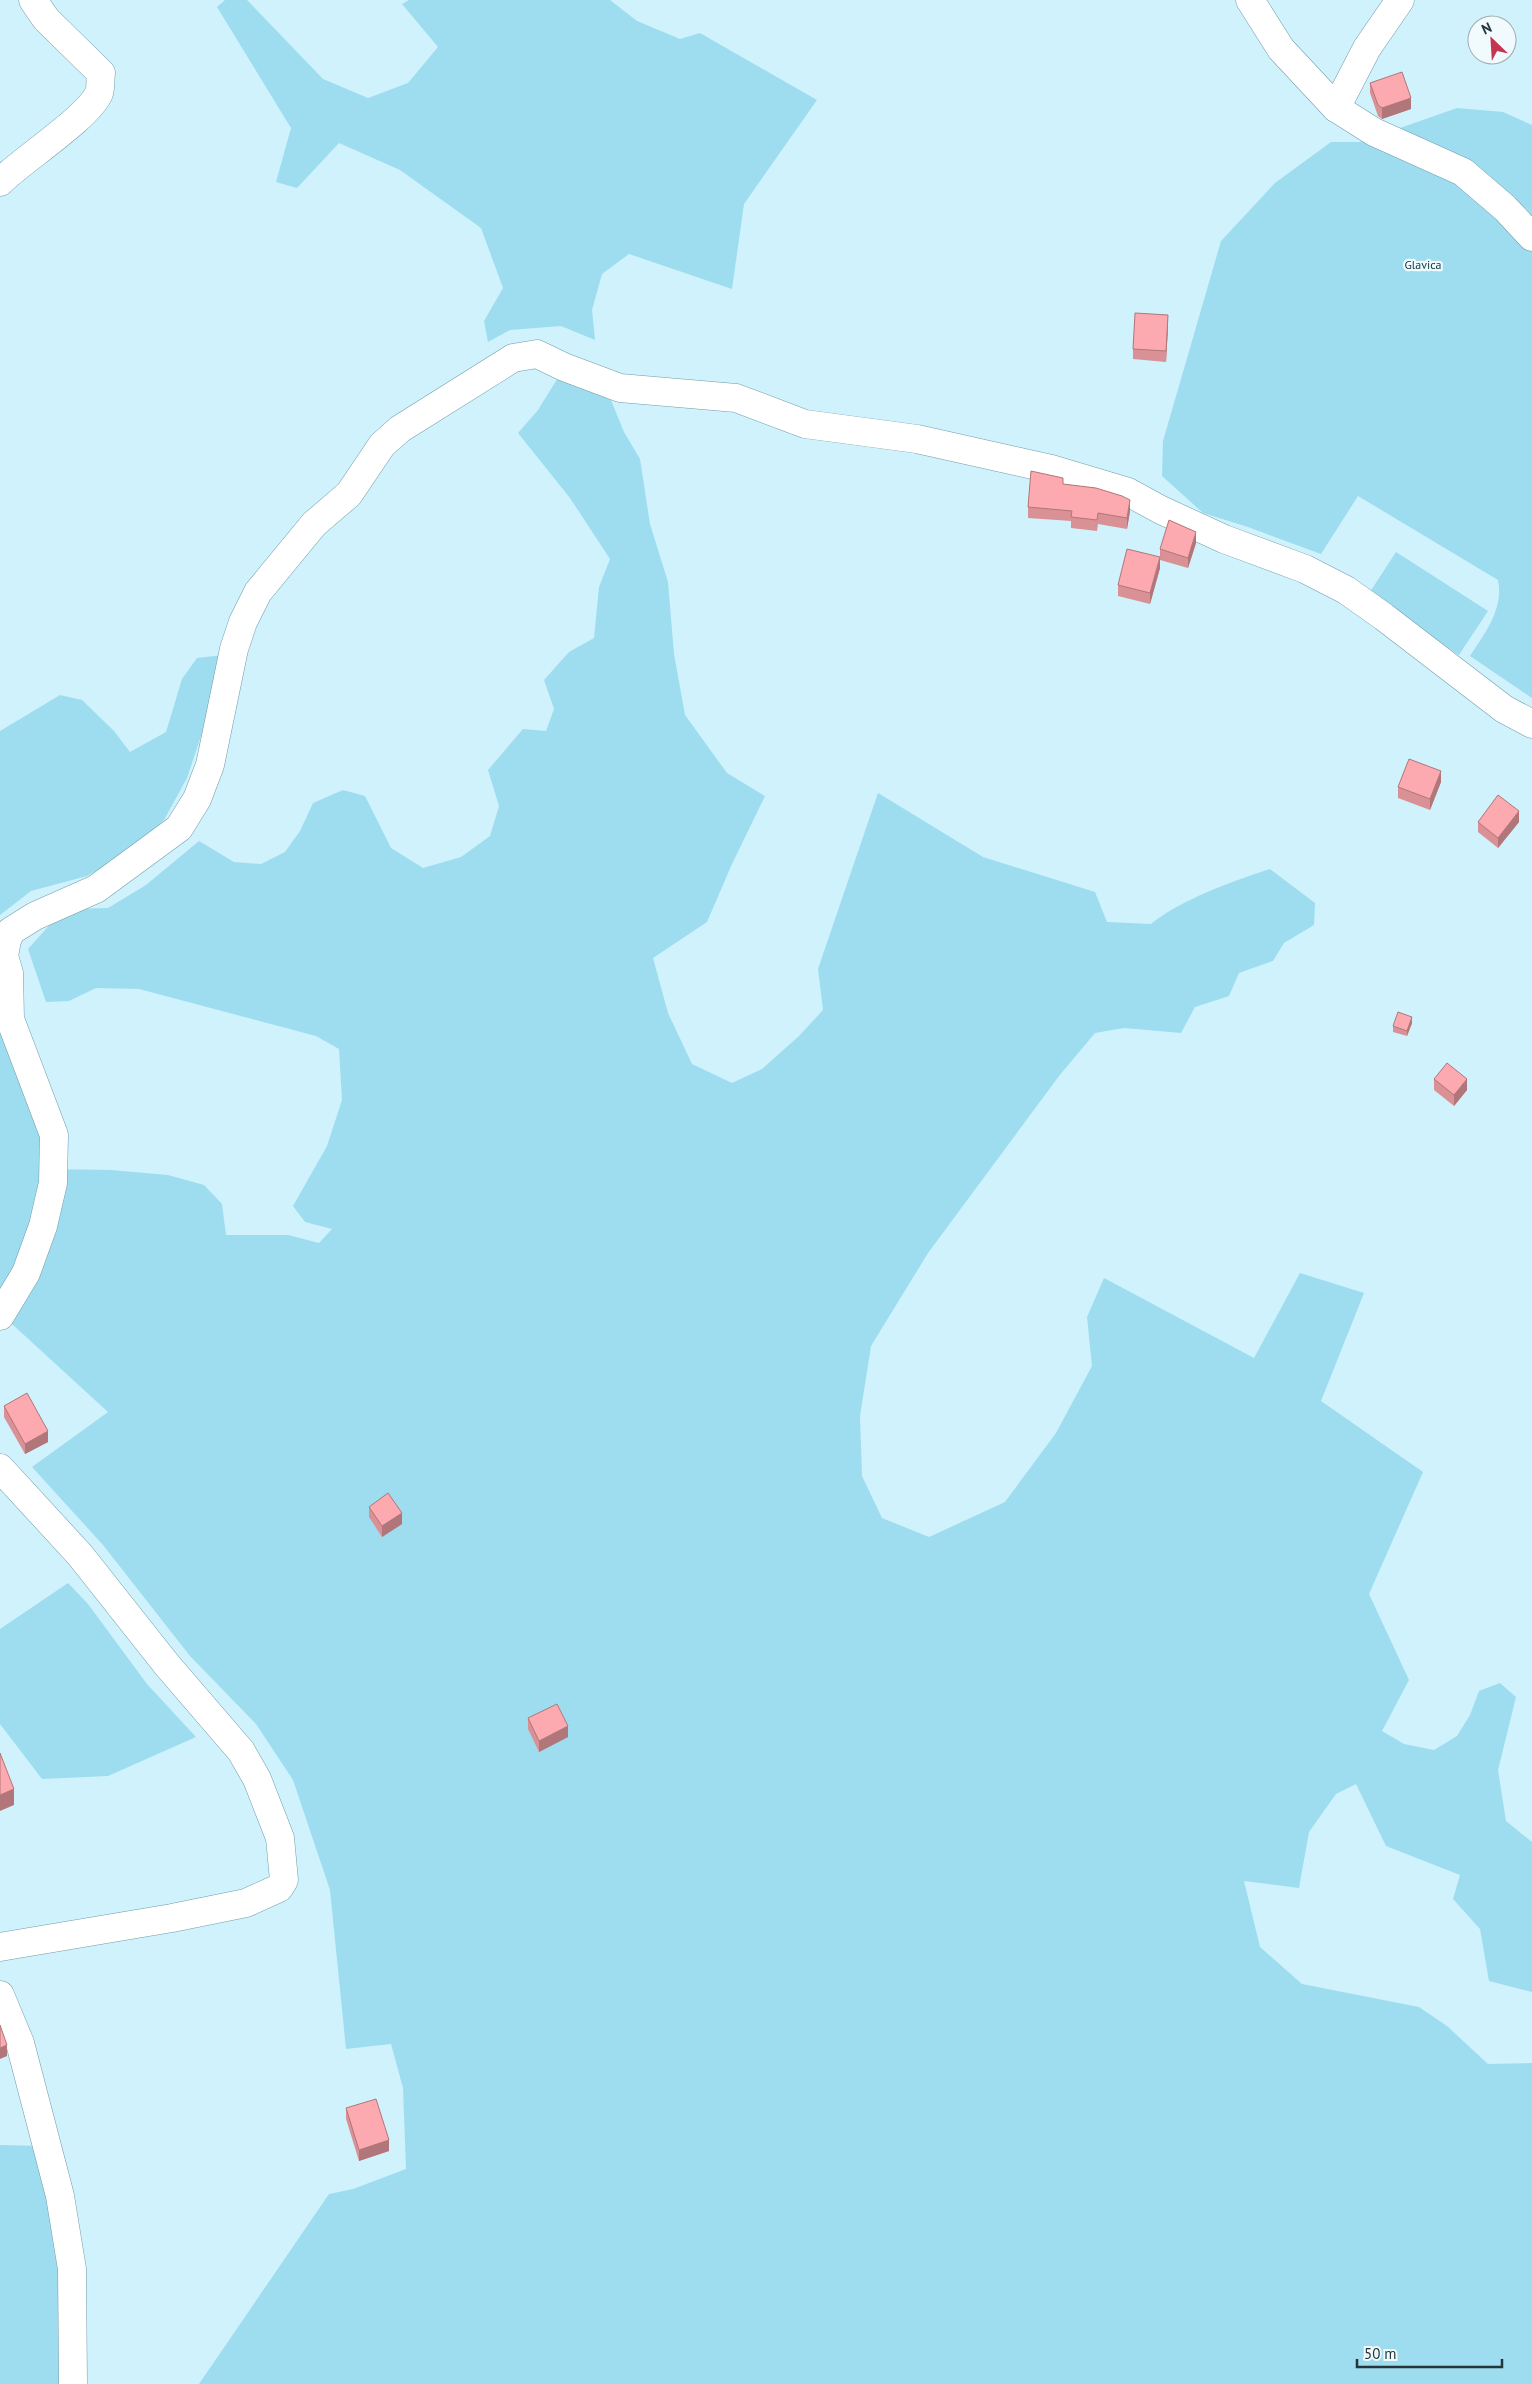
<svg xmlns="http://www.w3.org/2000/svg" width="1532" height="2384" viewBox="0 0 1532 2384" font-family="'PT Sans',sans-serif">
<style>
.green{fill:#9eddef}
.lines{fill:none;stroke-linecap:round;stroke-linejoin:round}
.minor-casing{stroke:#729ca8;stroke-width:29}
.minor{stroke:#fff;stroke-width:28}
.wall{fill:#d99196}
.shaded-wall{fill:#b0767a}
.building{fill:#fca9af;stroke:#b0767a}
.labels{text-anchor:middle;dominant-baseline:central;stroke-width:4.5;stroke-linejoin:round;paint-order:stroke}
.park-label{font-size:12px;fill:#0b3944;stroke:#f1fafc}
</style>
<rect width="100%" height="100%" fill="#cff2fc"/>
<!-- green -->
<g class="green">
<polygon points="225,0 247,0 323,79 368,98 408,83 438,47 402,4 409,0 610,0 637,21 680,39 700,33 817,100 744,204 732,289 629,254 602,274 592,310 595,340 561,326 510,330 488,342 484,321 503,288 481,228 400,170 339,143 297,188 276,182 291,128 217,7"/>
<path d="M1457 108 1503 112 1532 125V698L1470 656C1485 633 1504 609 1498 580L1358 496 1321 554 1248 527 1203 513 1162 476 1163 441 1221 241 1275 183 1331 142H1360Z"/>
<path d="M559 376 611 400 624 432 640 459 650 524 668 582 674 654 685 715 727 773 765 796 732 864 707 922 653 958 668 1013 692 1064 732 1083 762 1069 799 1036 823 1010 818 969 878 793 983 857 1095 892 1107 922 1151 924C1180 900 1233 881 1270 869L1315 903 1314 925 1284 943 1273 961 1239 973 1229 996 1195 1007 1181 1033 1124 1028 1095 1033 1059 1076 928 1253 871 1346 860 1416 862 1476 882 1518 929 1537 1005 1502 1056 1433 1092 1366 1087 1317 1104 1278 1254 1358 1300 1273 1364 1293 1321 1401 1423 1472 1369 1594 1409 1680 1382 1731 1404 1744 1434 1750 1457 1736 1470 1715 1479 1691 1500 1683 1516 1697 1498 1770 1506 1821 1532 1842V1992L1489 1981 1480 1929 1453 1899 1460 1875 1386 1846 1356 1784 1336 1794 1309 1832 1299 1888 1244 1881 1260 1947 1302 1984 1419 2007 1447 2026 1488 2064 1532 2063V2384H199L329 2194 353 2189 406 2169 403 2088 391 2044 346 2049 330 1890 293 1780 256 1724 190 1656 103 1545 32 1467 108 1412 0 1313V997L20 1016 47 1169 111 1170 168 1175 204 1185 222 1204 226 1235H288L319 1243 332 1229 305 1222 293 1206 327 1146 342 1100 339 1049 316 1036 139 989 96 988 69 1001 46 1002 28 949 64 909 108 908 146 885 199 841 234 862 261 864 285 852 300 831 313 803 343 790 365 796 391 848 423 868 461 857 490 836 499 806 488 770 523 729 546 731 554 709 544 680 569 652 594 638 599 587 610 559 570 498 518 433 538 410Z"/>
<polygon points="1396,552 1488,611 1459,655 1368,595"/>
<polygon points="223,655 207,718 187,778 164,820 134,849 87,876 31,891 0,915 0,731 60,695 82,700 114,731 130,752 166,732 182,679 197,658"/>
<polygon points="68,1583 88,1604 147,1684 196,1737 108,1776 42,1779 0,1724 0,1629"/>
<polygon points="0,2145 42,2146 61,2222 62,2384 0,2384"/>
</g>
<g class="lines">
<defs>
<g id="minor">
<polyline points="1250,0 1281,49 1336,108 1374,132 1463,172 1505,208 1532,237"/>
<polyline points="1336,108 1367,48 1400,0"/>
<path d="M0 182C22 160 89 117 99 93 101 88 100 79 101 73L46 19 33 0"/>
<polyline points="0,1316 26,1273 43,1226 53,1183 54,1135 10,1019 9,973 4,956 7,940 11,931 35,916 96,889 179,828 197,799 210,765 234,649 243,622 258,592 314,524 349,494 382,445 400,429 513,358 537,354 564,367 620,388 736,398 805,424 917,439 1051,469 1128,492 1161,510 1224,539 1305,569 1346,590 1384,617 1504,709 1532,724"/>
<polyline points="0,1468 80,1555 167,1665 241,1751 257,1779 280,1838 284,1880 279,1888 246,1903 172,1918 0,1947"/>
<polyline points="0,1995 20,2043 60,2196 72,2269 73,2384"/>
</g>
</defs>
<!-- minor casing -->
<use href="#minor" class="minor-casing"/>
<!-- minor -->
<use href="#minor" class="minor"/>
</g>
<!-- wall -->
<g class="wall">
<polygon points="1370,83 1411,109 1382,119 1378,116 1370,93"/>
<polygon points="1168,326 1166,362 1133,359 1133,349"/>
<polygon points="1063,484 1130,511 1127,529 1098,524 1097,531 1071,528 1071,521 1028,518 1028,507"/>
<polygon points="1196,543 1188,568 1160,560 1160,549"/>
<polygon points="1160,568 1150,604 1118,596 1118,585"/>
<polygon points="1441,782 1430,810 1398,798 1398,787"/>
<polygon points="1478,822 1519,822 1498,848 1478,832"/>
<polygon points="1412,1023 1407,1036 1393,1032 1393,1026"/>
<polygon points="1434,1079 1467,1090 1454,1106 1434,1090"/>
<polygon points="4,1406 48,1442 25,1454 4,1417"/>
<polygon points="369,1507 402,1524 382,1537 369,1517"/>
<polygon points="528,1718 568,1737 539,1752 528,1729"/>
<polygon points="346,2108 389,2151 359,2161 346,2119"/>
</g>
<!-- shaded-wall -->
<g class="shaded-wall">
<polygon points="1411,98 1411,109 1382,119 1382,108"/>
<polygon points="1168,315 1168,326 1166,362 1166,351"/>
<polygon points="1130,500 1130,511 1127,529 1127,518"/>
<polygon points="1196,532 1196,543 1188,568 1188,558"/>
<polygon points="1160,557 1160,568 1150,604 1150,593"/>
<polygon points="1441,771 1441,782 1430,810 1430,799"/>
<polygon points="1519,811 1519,822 1498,848 1498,838"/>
<polygon points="1412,1017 1412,1023 1407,1036 1407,1031"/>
<polygon points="1467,1079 1467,1090 1454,1106 1454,1095"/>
<polygon points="48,1431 48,1442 25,1454 25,1444"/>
<polygon points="402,1513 402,1524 382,1537 382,1526"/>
<polygon points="568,1726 568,1737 539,1752 539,1741"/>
<polygon points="14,1789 14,1805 0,1811 0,1795"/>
<polygon points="7,2045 7,2056 0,2059 0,2048"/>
<polygon points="389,2140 389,2151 359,2161 359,2150"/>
</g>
<!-- building -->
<g class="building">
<polygon points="1402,72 1411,98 1382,108 1378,105 1370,83"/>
<polygon points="1135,313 1168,315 1166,351 1133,349"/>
<polygon points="1031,471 1063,478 1063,484 1096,488 1122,496 1130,500 1127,518 1098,513 1097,520 1071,517 1072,511 1028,507"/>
<polygon points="1169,520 1196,532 1188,558 1160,549"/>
<polygon points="1127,549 1160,557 1150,593 1118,585"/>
<polygon points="1409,759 1441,771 1430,799 1398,787"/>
<polygon points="1498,795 1519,811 1498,838 1478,822"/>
<polygon points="1398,1012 1412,1017 1407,1031 1393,1026"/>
<polygon points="1447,1063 1467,1079 1454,1095 1434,1079"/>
<polygon points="27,1393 48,1431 25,1444 4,1406"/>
<polygon points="388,1493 402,1513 382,1526 369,1507"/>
<polygon points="557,1704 568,1726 539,1741 528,1718"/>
<polygon points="0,1753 14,1789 0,1795"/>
<polygon points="0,2025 7,2045 0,2048"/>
<polygon points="376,2099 389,2140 359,2150 346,2108"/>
</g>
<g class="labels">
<!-- park labels -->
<g class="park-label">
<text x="1423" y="264">Glavica</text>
</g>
</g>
<!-- north arrow -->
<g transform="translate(1492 40) rotate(335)"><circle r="24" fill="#f1fafc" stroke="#9facaf"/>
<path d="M0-4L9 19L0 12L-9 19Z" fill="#c53451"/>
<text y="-8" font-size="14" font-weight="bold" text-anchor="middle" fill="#25363b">N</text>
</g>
<!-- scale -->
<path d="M1357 2359v8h145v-8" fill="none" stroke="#25363b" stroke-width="2.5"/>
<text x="1364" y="2359" font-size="15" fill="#25363b" stroke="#f1fafc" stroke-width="4" paint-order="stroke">50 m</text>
</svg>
